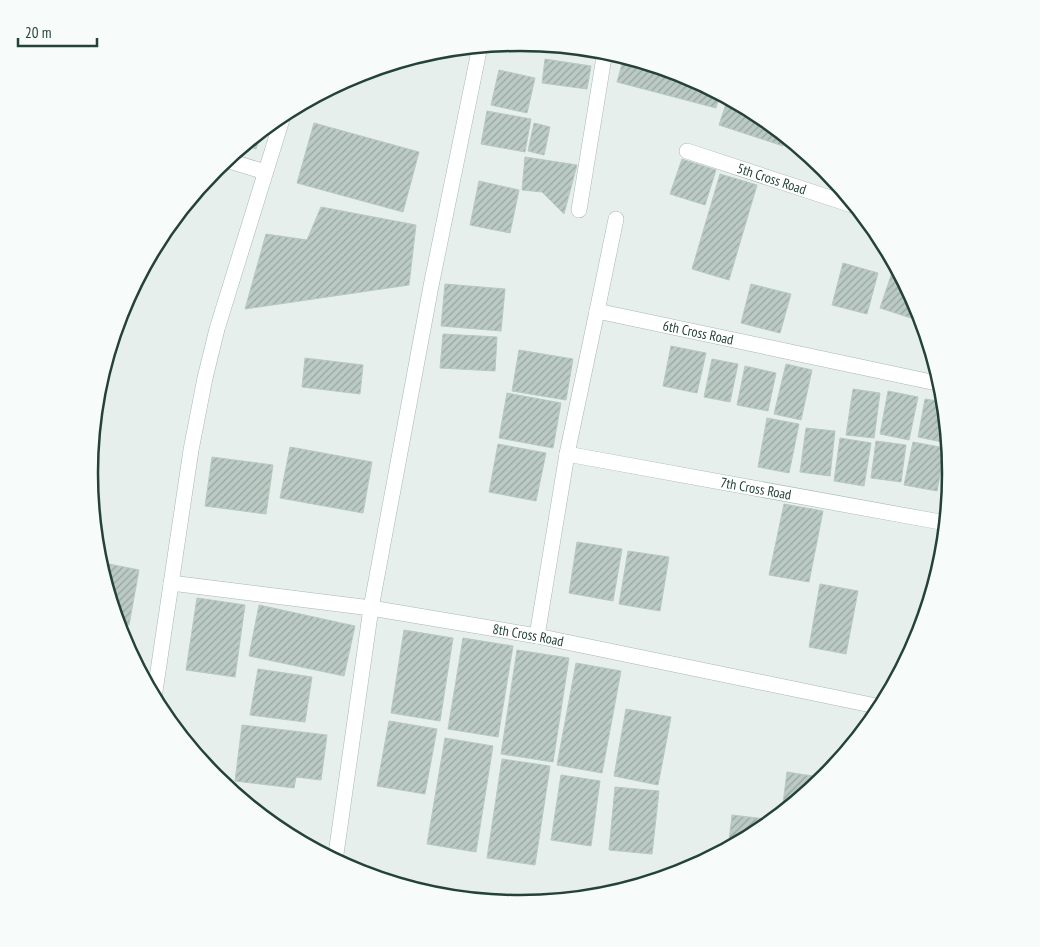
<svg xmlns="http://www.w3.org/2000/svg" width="1040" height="947" viewBox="0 0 1040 947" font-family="'PT Sans Narrow',sans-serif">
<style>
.building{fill:url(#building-hatch);stroke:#b8c9c2}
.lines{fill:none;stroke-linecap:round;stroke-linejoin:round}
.minor-casing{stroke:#a8b8b2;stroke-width:16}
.minor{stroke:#fff;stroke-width:15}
.labels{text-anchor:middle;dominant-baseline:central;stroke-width:5;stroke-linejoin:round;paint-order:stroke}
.street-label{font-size:14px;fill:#24423a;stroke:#f7fbf9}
.rim{fill:none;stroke:#24423a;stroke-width:2.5}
</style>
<defs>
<pattern id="building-hatch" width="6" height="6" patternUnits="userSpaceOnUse" patternTransform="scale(1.25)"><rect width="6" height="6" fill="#bbcac4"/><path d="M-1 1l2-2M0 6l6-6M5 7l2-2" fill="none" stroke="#98a6a0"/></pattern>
</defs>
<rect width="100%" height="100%" fill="#e6efeb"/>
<!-- building -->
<g class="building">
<polygon points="562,47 590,49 589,57 561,52"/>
<polygon points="624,57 685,75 720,94 716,108 617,82"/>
<polygon points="545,59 591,66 587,89 542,83"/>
<polygon points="499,70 535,78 527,113 491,105"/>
<polygon points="728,98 760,115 786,137 783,146 719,125"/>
<polygon points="487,111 531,119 525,152 481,144"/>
<polygon points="314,123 419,152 403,212 297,183"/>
<polygon points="534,123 550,127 544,155 528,151"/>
<polygon points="262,130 256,149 244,145"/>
<polygon points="525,157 577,165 564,214 542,192 522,190"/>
<polygon points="682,159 716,170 705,205 670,194"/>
<polygon points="720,174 757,185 729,280 692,269"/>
<polygon points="479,181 519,190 510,233 470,225"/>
<polygon points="321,207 416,225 409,285 245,309 266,234 307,240"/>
<polygon points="843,263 878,273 867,314 832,305"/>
<polygon points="895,264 918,309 920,314 917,320 880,308"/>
<polygon points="445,284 505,289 501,331 441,326"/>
<polygon points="751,284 791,294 780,333 741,323"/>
<polygon points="443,334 497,337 495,371 440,368"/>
<polygon points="671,346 706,353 697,393 663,386"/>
<polygon points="519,350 573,359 566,400 512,391"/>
<polygon points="305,358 363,365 360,394 302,387"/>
<polygon points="712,359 738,364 730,402 704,397"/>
<polygon points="786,364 812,370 801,420 774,414"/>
<polygon points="745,366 776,373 768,411 737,405"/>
<polygon points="853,389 880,393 874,438 846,435"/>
<polygon points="888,391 918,397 909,440 880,434"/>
<polygon points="507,393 561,403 553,448 499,438"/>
<polygon points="925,399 944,402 947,443 918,437"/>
<polygon points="767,418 799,424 789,473 758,467"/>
<polygon points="806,428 835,431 830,476 800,472"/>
<polygon points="840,438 871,443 864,486 834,481"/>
<polygon points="876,441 906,445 901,482 871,478"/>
<polygon points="913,442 945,448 937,491 904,485"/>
<polygon points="498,444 546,453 536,501 489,492"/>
<polygon points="290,447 372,462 363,513 280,498"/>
<polygon points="947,455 949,456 951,474 948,500 941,499"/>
<polygon points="212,457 273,465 266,514 205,506"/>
<polygon points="784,504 823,511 809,582 769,575"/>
<polygon points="577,542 622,549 613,601 569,593"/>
<polygon points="628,551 669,557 660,611 619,604"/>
<polygon points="99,562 139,570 129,625 117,623"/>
<polygon points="820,584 858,591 846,654 809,647"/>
<polygon points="197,598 245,605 235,677 186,670"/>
<polygon points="259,605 355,626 344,676 249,656"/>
<polygon points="404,630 453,638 440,721 391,713"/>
<polygon points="463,638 513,646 498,737 448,729"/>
<polygon points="517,650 569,658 553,762 501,754"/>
<polygon points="576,663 621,671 602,773 557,765"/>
<polygon points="258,669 312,677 305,722 250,715"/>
<polygon points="626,709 671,717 658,785 614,776"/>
<polygon points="389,721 437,729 425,794 377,786"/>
<polygon points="242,725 327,735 321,780 296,777 294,788 235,781"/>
<polygon points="445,738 493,746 476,852 427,844"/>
<polygon points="502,759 550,766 535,865 487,858"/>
<polygon points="787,772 825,778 784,812 782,811"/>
<polygon points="561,775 600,781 591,846 551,840"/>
<polygon points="615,787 659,791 652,854 609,850"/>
<polygon points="732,815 774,820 759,832 728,849"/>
</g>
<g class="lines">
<defs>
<g id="minor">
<path id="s1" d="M687 151 855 206"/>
<polyline points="226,160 265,172"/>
<polyline points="579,210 605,51"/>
<polyline points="597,311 616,219"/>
<path id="s2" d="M567 454 946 523"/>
<path id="s3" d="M171 583 371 608 537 636 881 707"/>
<path id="s4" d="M537 636 567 454 597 311 941 384"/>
<polyline points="154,698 191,450 205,378 217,329 284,113"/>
<polyline points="335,861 371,608 431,286 480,46"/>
</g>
</defs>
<!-- minor casing -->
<use href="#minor" class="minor-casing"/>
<!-- minor -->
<use href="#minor" class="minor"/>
</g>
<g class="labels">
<!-- street labels -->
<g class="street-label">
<text stroke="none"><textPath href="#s1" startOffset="89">5th Cross Road</textPath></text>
<text stroke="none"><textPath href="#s4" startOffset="434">6th Cross Road</textPath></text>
<text stroke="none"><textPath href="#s2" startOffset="192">7th Cross Road</textPath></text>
<text stroke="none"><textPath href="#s3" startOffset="361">8th Cross Road</textPath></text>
</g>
</g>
<!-- crop -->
<path d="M0 0H1040V947H0ZM98 473a422 422 0 1 1 844 0a422 422 0 1 1-844 0Z" fill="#f7fbf9" fill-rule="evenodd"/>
<path class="rim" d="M98 473a422 422 0 1 1 844 0a422 422 0 1 1-844 0Z"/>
<!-- scale -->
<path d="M18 38v8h79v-8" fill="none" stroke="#24423a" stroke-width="2.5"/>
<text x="25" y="38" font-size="15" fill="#24423a" stroke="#f7fbf9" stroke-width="4" paint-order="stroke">20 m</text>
</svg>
